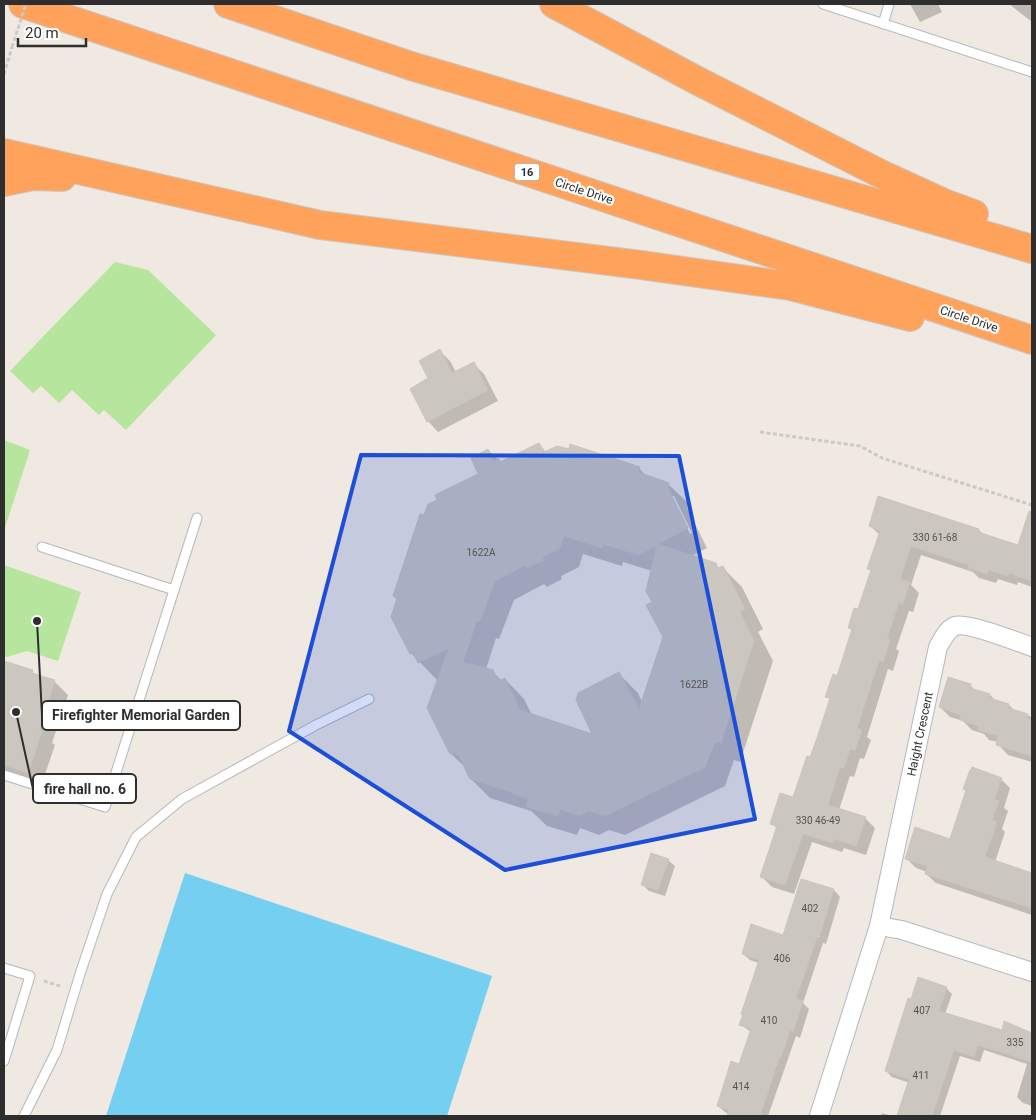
<svg xmlns="http://www.w3.org/2000/svg" width="1036" height="1120" viewBox="0 0 1036 1120" font-family="Roboto,sans-serif">
<style>
.green{fill:#b6e59e}
.water{fill:#75cff0}
.shadow{fill:#0003;fill-rule:evenodd}
.building{fill:#cbc7bf;stroke:#cbc5ba;fill-rule:evenodd}
.lines{fill:none;stroke-linecap:round;stroke-linejoin:round}
.lane-casing{stroke:#b4b7c1;stroke-width:11}
.street-casing{stroke:#b4b7c1;stroke-width:20}
.highway-casing{stroke:#c9c9c9;stroke-width:30}
.path{stroke:#c9c9c9;stroke-width:3;stroke-dasharray:4 2.5;stroke-linecap:butt}
.lane{stroke:#fff;stroke-width:9}
.street{stroke:#fff;stroke-width:18}
.highway{stroke:#ffa35c;stroke-width:28}
.path-bridge{stroke:#c9c9c9;stroke-width:3;stroke-dasharray:4 2.5;stroke-linecap:butt}
.marked{fill:#1d4ed8;fill-opacity:0.2;stroke:#1d4ed8;stroke-width:4;stroke-linejoin:round}
.labels{text-anchor:middle;dominant-baseline:central;stroke-width:4.5;stroke-linejoin:round;paint-order:stroke}
.number-label{font-size:10px;fill:#555452}
.shield{fill:#fff;stroke:#6d6d6d;stroke-width:1}
.shield-label{font-size:11px;font-weight:bold;fill:#2e2e2e}
.street-label{font-size:12px;fill:#2e2e2e;stroke:#fff}
.leader{fill:none;stroke:#2e2e2e;stroke-width:2}
.callout-dot{fill:#2e2e2e;stroke:#fff;stroke-width:2}
.callout{fill:#fff;stroke:#2e2e2e;stroke-width:2}
.callout-label{font-size:14px;text-anchor:middle;font-weight:bold;fill:#2e2e2e}
</style>
<rect width="100%" height="100%" fill="#efe9e1"/>
<!-- green -->
<g class="green">
<polygon points="115,262 148,270 216,335 126,430 104,410 99,415 72,390 59,403 41,386 33,393 10,371"/>
<polygon points="4,440 30,450 4,531"/>
<polygon points="4,565 81,592 58,661 27,651 7,657 4,656"/>
</g>
<!-- water -->
<polygon class="water" points="185,873 492,976 447,1116 106,1116"/>
<!-- shadow -->
<g class="shadow">
<polygon points="910,4 938,4 942,12 920,22"/>
<polygon points="1009,4 1032,4 1032,22"/>
<polygon points="440,351 450,361 456,372 473,363 484,374 498,401 438,432 428,421 430,379"/>
<path d="M539 444 546 452 639 468 647 477 668 484 688 503 687 508 707 548 691 556 715 564 720 569 723 568 742 587 763 629 758 632 773 661 740 762 734 760 725 786 625 835 609 830 599 835 580 828 577 835 547 826 531 811 490 798 471 779 465 767 451 754 428 708 438 681 411 653 398 600 394 596 425 517 439 500 480 475 488 450 501 462ZM671 496H674L692 533 690 534ZM583 554 622 566 623 562 652 571 653 602 664 637 642 702 638 693 618 673 595 736 532 715 524 699 505 679 502 681 492 671 486 669 496 638 499 639 514 600 544 584 547 587 562 579 561 576 579 567Z"/>
<polygon points="870,526 979,530 985,536 1018,546 1020,542 1032,546 1032,587 1018,582 1017,585 998,579 996,583 979,578 973,572 921,555 911,585 919,593 913,612 909,611 896,649 899,651 893,671 888,669 867,737 871,740 864,759 860,758 854,777 850,776 839,810 865,818 875,828 866,855 844,848 842,852 812,842 794,894 772,887 762,877 777,829 772,823 794,799 811,759 831,700 827,696 838,677 853,631 849,628 859,611 872,572 869,569 880,535"/>
<polygon points="4,662 32,672 36,675 54,681 68,695 52,743 55,745 41,786 4,773"/>
<polygon points="970,685 976,691 990,695 996,701 1009,705 1015,711 1032,717 1032,762 1008,755 998,744 998,742 989,740 984,734 972,730 963,721 950,717 940,707"/>
<polygon points="1001,779 1010,788 1004,808 1008,811 1002,829 1005,832 995,862 1032,873 1032,915 936,883 926,874 927,872 916,868 906,858 950,840 967,792 964,789"/>
<polygon points="668,860 675,866 665,896 649,891 642,884"/>
<polygon points="802,880 834,890 840,897 826,944 823,943 803,1003 809,1009 800,1038 796,1036 768,1116 728,1116 729,1114 725,1112 718,1106 740,1065 751,1032 741,1025 759,963 750,960 743,954 784,936"/>
<polygon points="946,988 952,994 945,1014 1002,1032 1005,1023 1032,1034 1032,1106 1023,1103 1017,1097 1027,1064 984,1050 980,1062 960,1056 940,1116 899,1116 910,1083 892,1077 886,1071"/>
<polygon points="882,1113 892,1116 881,1116"/>
</g>
<!-- building -->
<g class="building">
<polygon points="440,349 452,373 474,362 488,390 427,422 410,389 428,378 419,361"/>
<path d="M539 443 544 452 557 446 569 449 570 444 640 467 638 472 669 483 668 488 688 528 658 544 716 563 718 568 723 566 745 609 740 612 754 641 721 743 715 742 705 767 605 816 589 811 579 816 560 809 558 816 526 807 528 799 513 794 514 793 470 779 458 754 456 755 455 752 450 754 427 708 449 648 418 663 413 653 410 654 391 617 397 598 393 596 420 514 424 515 428 504 437 500 435 495 478 474 471 458 488 449 493 461 499 459 500 462ZM564 536 602 548 603 544 639 555 657 545 646 591 652 602 646 605 663 637 639 709 619 672 578 693 576 700 592 734 520 710 505 678 499 681 493 670 463 662 477 620 480 621 495 581 525 565 527 568 544 560 542 557 560 548Z"/>
<polygon points="878,496 979,529 978,532 1018,545 1029,511 1032,512 1032,581 1009,573 1008,576 988,570 987,574 968,568 969,565 911,546 900,579 910,582 903,604 899,602 887,639 890,640 883,662 879,660 857,728 862,730 855,750 850,749 844,768 840,767 828,805 866,817 856,846 834,839 833,843 803,834 785,885 760,877 777,826 770,824 780,793 793,797 807,756 810,757 817,738 830,698 825,697 833,674 837,676 852,629 848,628 854,608 858,609 871,570 867,569 880,531 869,526"/>
<polygon points="4,661 33,670 32,673 55,680 39,730 42,731 28,773 4,765"/>
<polygon points="948,677 971,684 970,688 990,694 989,698 1009,704 1008,708 1028,714 1027,718 1032,720 1032,756 996,745 998,736 978,730 979,726 960,720 961,715 939,707"/>
<polygon points="972,767 1002,778 994,799 999,801 992,820 997,822 985,857 1032,873 1032,908 925,874 927,866 905,859 915,827 950,839 966,790 963,789 970,770 971,770"/>
<polygon points="651,853 669,859 658,890 641,885"/>
<polygon points="801,879 834,889 819,938 817,937 796,999 803,1001 793,1032 790,1030 781,1058 779,1058 760,1116 727,1116 729,1110 717,1106 731,1061 739,1064 751,1029 739,1025 743,1015 741,1014 759,960 742,954 751,924 783,935"/>
<polygon points="918,977 947,987 939,1011 1002,1030 1004,1021 1032,1033 1032,1062 978,1045 974,1057 954,1050 932,1116 897,1116 909,1079 885,1071 908,998 911,999"/>
</g>
<g class="lines">
<defs>
<g id="lane">
<polyline points="823,4 1032,72"/>
<polyline points="883,24 889,4"/>
<polyline points="42,547 174,590"/>
<polyline points="4,775 105,807 197,518"/>
<polyline points="4,968 30,976 4,1061"/>
<polyline points="24,1116 57,1050 80,974 107,894 136,837 182,799 316,725 369,699"/>
</g>
<g id="street">
<path d="M879 926 938 647C943 639 946 630 955 626 967 622 1018 642 1032 647"/>
<polyline points="819,1116 879,926 902,930 1032,972"/>
</g>
<g id="highway">
<polyline points="23,4 1032,340"/>
<polyline points="228,4 411,66 1032,249"/>
<polyline points="554,4 696,80 885,176 944,203 974,214"/>
<polyline points="4,153 320,225 641,265 790,286 910,317"/>
<polyline points="4,182 33,176 62,177"/>
</g>
</defs>
<!-- lane casing -->
<use href="#lane" class="lane-casing"/>
<!-- street casing -->
<use href="#street" class="street-casing"/>
<!-- highway casing -->
<use href="#highway" class="highway-casing"/>
<!-- path -->
<g class="path">
<polyline points="4,74 12,47"/>
<polyline points="760,432 860,446 882,458 1032,505"/>
<polyline points="44,981 60,986"/>
</g>
<!-- lane -->
<use href="#lane" class="lane"/>
<!-- street -->
<use href="#street" class="street"/>
<!-- highway -->
<use href="#highway" class="highway"/>
<!-- path-bridge -->
<polyline class="path-bridge" points="12,47 26,4"/>
</g>
<!-- marked area -->
<path class="marked" d="M361 455 679 456 755 819 505 870 289 731Z"/>
<g class="labels">
<!-- number labels -->
<g class="number-label">
<text x="935" y="537">330 61-68</text>
<text x="481" y="552">1622A</text>
<text x="694" y="684">1622B</text>
<text x="818" y="820">330 46-49</text>
<text x="810" y="908">402</text>
<text x="782" y="958">406</text>
<text x="922" y="1010">407</text>
<text x="769" y="1020">410</text>
<text x="1015" y="1042">335</text>
<text x="921" y="1075">411</text>
<text x="741" y="1086">414</text>
</g>
<!-- shield labels -->
<rect class="shield" x="514.5" y="163.5" width="25" height="17" rx="4"/>
<g class="shield-label">
<text x="527" y="172">16</text>
</g>
<!-- street labels -->
<g class="street-label">
<text transform="translate(584 191) rotate(18)">Circle Drive</text>
<text transform="translate(969 319) rotate(18)">Circle Drive</text>
<text transform="translate(920 734) rotate(-78)">Haight Crescent</text>
</g>
</g>
<!-- callouts -->
<path class="leader" d="M37 621L42 715M16 712L33 789"/>
<g class="callout-dot">
<circle cx="37" cy="621" r="5"/>
<circle cx="16" cy="712" r="5"/>
</g>
<g class="callout">
<rect x="42" y="701" width="198" height="29" rx="5"/>
<rect x="33" y="774" width="103" height="29" rx="5"/>
</g>
<g class="callout-label">
<text x="141" y="720">Firefighter Memorial Garden</text>
<text x="85" y="794">fire hall no. 6</text>
</g>
<!-- border -->
<rect width="1036" height="1120" fill="none" stroke="#2e2e2e" stroke-width="10"/>
<!-- scale -->
<path d="M18 38v8h68v-8" fill="none" stroke="#2e2e2e" stroke-width="2.5"/>
<text x="25" y="38" font-size="15" fill="#2e2e2e" stroke="#ffffff" stroke-width="4" paint-order="stroke">20 m</text>
</svg>
